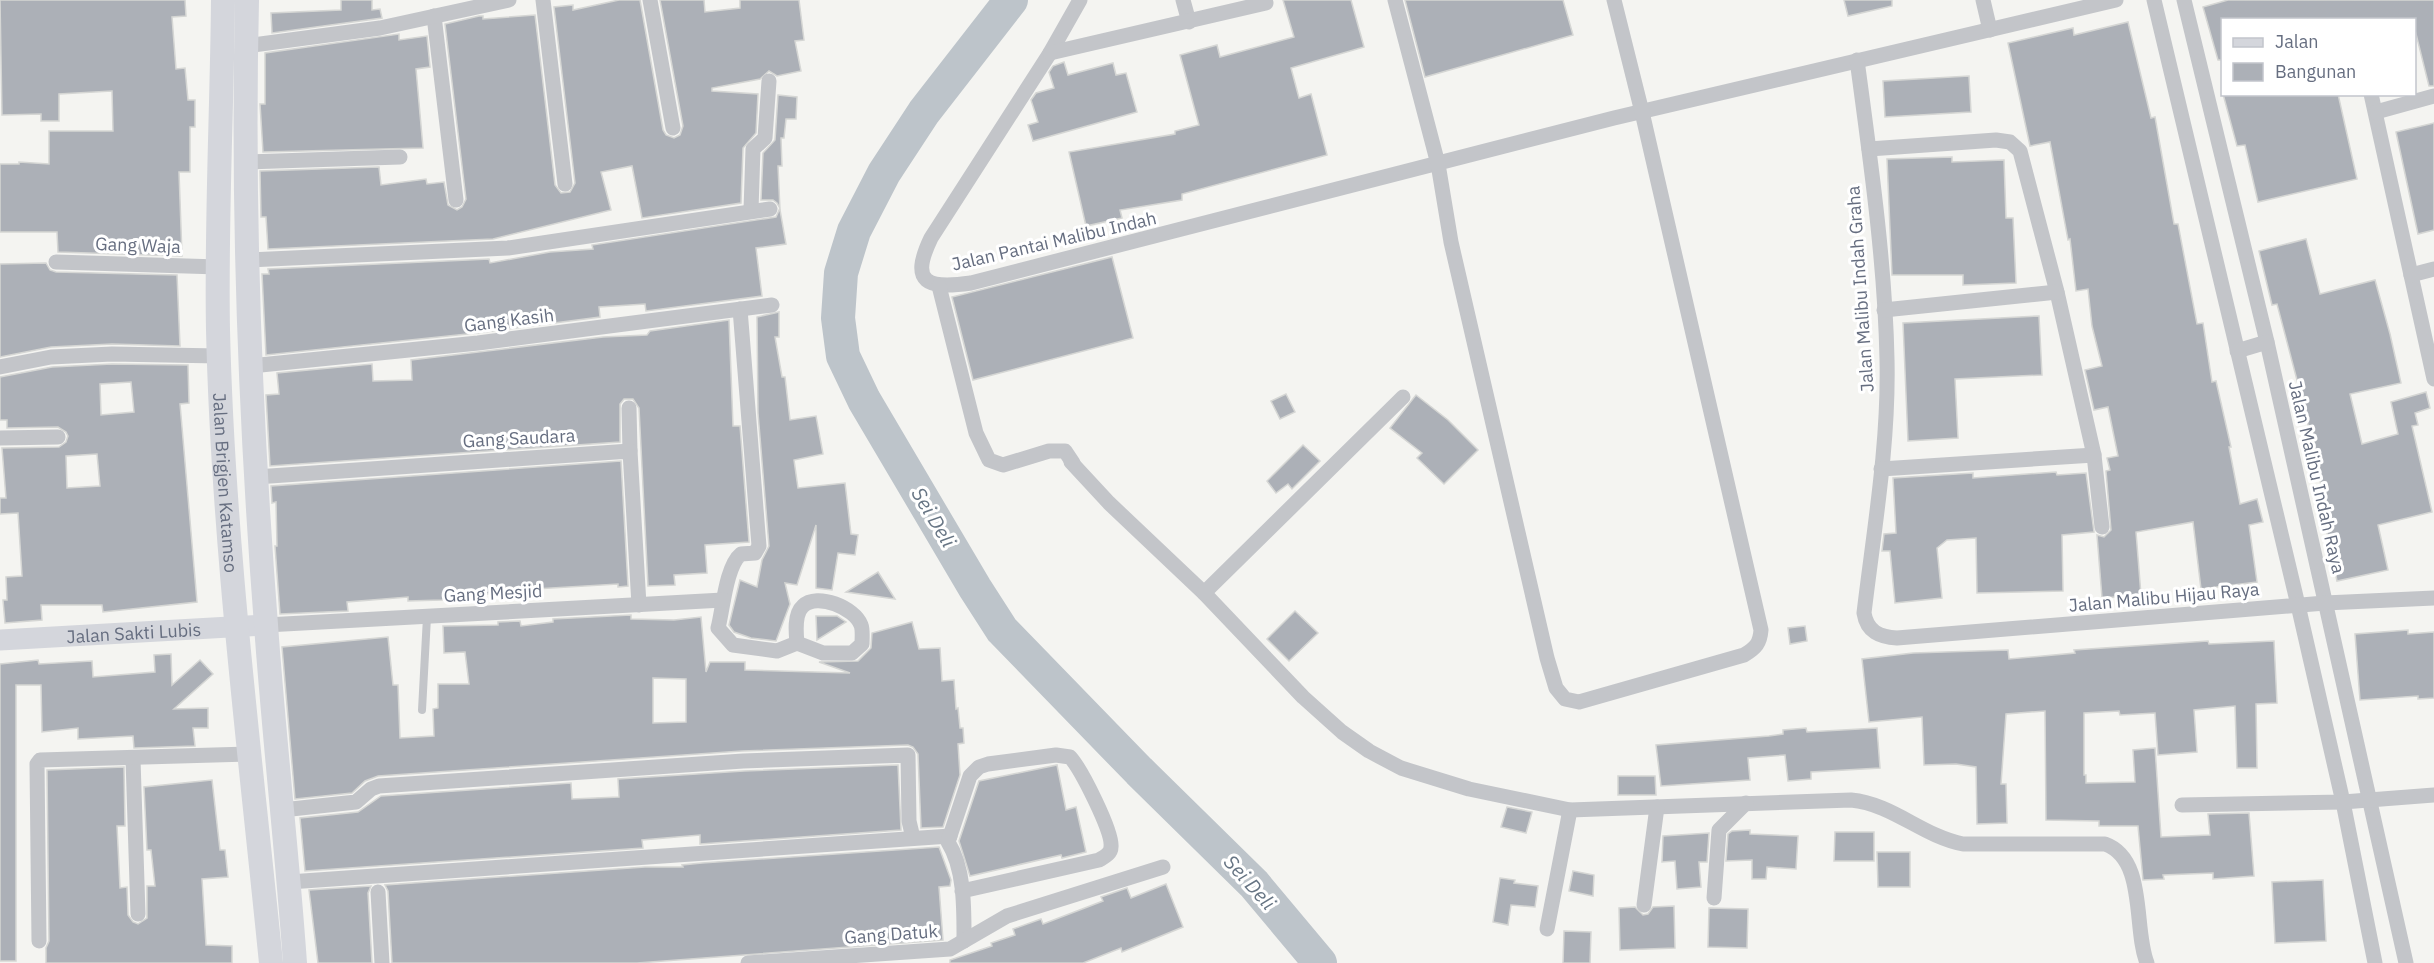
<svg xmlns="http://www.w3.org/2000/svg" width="2434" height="963" viewBox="0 0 2434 963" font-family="'IBM Plex Sans',sans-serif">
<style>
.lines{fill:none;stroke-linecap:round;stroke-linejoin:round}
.river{stroke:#bdc4ca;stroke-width:34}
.building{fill:#acb0b7;stroke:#d5d6d4;stroke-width:1.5;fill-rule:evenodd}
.lane{stroke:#c3c5c9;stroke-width:8}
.street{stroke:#c3c5c9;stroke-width:15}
.secondary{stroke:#d4d6dc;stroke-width:21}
.primary{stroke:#d4d6dc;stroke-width:24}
.labels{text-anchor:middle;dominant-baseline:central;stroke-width:6;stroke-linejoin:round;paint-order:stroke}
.street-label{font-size:18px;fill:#666e80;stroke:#fff}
.water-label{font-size:20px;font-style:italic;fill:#677584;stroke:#fff}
</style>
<rect width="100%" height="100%" fill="#f4f4f1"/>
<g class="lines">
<!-- river -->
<polyline class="river" points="1011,0 924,112 884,173 854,231 841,273 838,318 843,356 864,400 975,588 1002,630 1139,771 1254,884 1320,963"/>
</g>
<!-- building -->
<g class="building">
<polygon points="0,0 185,0 186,16 172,17 176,69 185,68 188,100 195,100 195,127 190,127 190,172 179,172 182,256 58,252 57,232 0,232 0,164 19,164 19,162 49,164 49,131 113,131 112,91 59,94 59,121 41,121 41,114 2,115"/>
<polygon points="341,0 372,0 372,10 380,9 382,18 272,33 271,13 341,10"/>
<polygon points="619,0 640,0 663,130 666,135 674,138 680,135 683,126 660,0 704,0 705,12 740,8 740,0 799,0 804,40 795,41 801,71 777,76 769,71 760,79 712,88 712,91 758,94 756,133 743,148 741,203 642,218 632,166 601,172 611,210 493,239 268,249 266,217 261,217 260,171 379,167 381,185 426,179 427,184 444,182 448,205 457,210 462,207 466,199 445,24 479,16 483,16 483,19 535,15 555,185 561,193 570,192 575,183 554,7 573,5 573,10"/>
<polygon points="1283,0 1351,0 1364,47 1291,68 1299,98 1311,94 1327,155 1182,194 1182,200 1120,210 1122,218 1086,226 1069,152 1175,134 1175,131 1199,125 1180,55 1217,45 1220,57 1294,37"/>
<polygon points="1405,0 1563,0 1573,35 1425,77"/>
<polygon points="1844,0 1892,0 1892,6 1848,16"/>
<polygon points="2228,0 2434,0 2434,86 2429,86 2415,30 2415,20 2223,20 2223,60 2218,60 2203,7"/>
<polygon points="2128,22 2151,118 2155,117 2174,224 2178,224 2197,324 2203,323 2212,382 2216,381 2231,447 2229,447 2240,504 2257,499 2263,522 2249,525 2257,582 2201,589 2193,522 2136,532 2141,595 2102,598 2097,535 2104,537 2111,530 2106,471 2110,470 2107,458 2118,456 2108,407 2094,410 2085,370 2102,366 2092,326 2088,289 2076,291 2070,239 2068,240 2050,142 2030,146 2008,43 2073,28 2074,35"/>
<polygon points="399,34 399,40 427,36 430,67 416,69 423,148 263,152 260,104 265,104 265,53"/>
<polygon points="1064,62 1068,75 1113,63 1116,75 1126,73 1137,112 1033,141 1028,125 1038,122 1031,100 1036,93 1054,88 1049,72 1053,66"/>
<polygon points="1969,76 1971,112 1885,117 1883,81"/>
<polygon points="2223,94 2338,94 2357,179 2258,202 2245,145 2237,146"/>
<polygon points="778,95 797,97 796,119 786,119 784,138 781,138 782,166 778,166 780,210 786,244 756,248 762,296 646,311 645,304 599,307 600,317 477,333 266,355 262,274 269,274 268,269 468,260 489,259 490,263 550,252 593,249 592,245 776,217 780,208 777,203 773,200 761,200 763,153 775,140"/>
<polygon points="2434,123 2434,230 2418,234 2396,132"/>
<polygon points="1952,157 1952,162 2004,160 2006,218 2013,218 2016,283 1963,285 1963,275 1892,275 1887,159"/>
<polygon points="2306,239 2320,294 2375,280 2390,334 2401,383 2350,394 2362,444 2398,434 2391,402 2426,392 2430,408 2415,413 2418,425 2412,426 2432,512 2378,525 2388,570 2337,581 2324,518 2327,517 2316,459 2302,399 2277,304 2272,305 2259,251"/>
<polygon points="1112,257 1133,338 973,380 952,297"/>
<polygon points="46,263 50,270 56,272 177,275 180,346 112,344 51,347 0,357 0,264"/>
<polygon points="779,312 779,337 775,337 782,377 785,377 790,420 816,416 823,454 794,460 798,488 845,483 851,534 858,535 855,555 838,553 832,590 816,588 816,525 797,585 785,583 790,604 776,641 751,638 734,632 729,625 740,580 757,587 762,560 769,546 758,413 757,317"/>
<polygon points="2039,316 2042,375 1955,379 1958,438 1908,441 1903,323"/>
<polygon points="729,320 733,426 740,426 749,542 705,545 707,573 674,575 675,585 648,586 639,408 633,399 624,399 620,404 620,442 270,466 266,395 279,394 277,373 372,364 373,381 412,380 411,360 603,337 647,335 650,331"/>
<path d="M112 364 188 365 189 403 180 404 197 602 103 612 102 605H41L42 620 5 623 3 600H7L6 577 22 576 18 513 0 514V498H6L2 448 59 447 66 442 68 436 66 432 58 427 7 428V420H0V377L52 367ZM131 382 134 412 101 415 100 384ZM97 454 100 486 67 488 66 456Z"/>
<polygon points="1286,394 1295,412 1280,419 1271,401"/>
<polygon points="1416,395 1448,420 1478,450 1444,484 1417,458 1422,453 1390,428"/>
<polygon points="1303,445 1320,461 1292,489 1288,484 1276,493 1267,481"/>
<polygon points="621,461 628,586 618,587 618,584 518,590 442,600 408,601 408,597 347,602 348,611 280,614 275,546 277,546 276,502 272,503 271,486"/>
<polygon points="2056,472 2057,475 2086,473 2094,532 2062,535 2063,591 1977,593 1976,538 1947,540 1937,548 1942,598 1895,603 1890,551 1882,551 1884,534 1896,533 1893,478 1973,473 1973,478"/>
<polygon points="878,572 895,599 846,592"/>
<polygon points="1295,611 1318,633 1289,661 1267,639"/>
<path d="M631 615V619L674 620 701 617 706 672 710 662H745V670L850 673 819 662 858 661 871 648 872 633 912 622 919 649 940 648 942 681 954 680 956 709 958 708 960 728H963L964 743 958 744 960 775 943 827 921 828 918 754 913 747 908 745 742 751 378 776 365 781 352 793 295 799 282 647 388 637 393 685H398L400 738 434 736 433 709 438 708V684H469L465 652 444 653 443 626 498 625V622L520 621 521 626 553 622V619ZM653 678 686 679V722L653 723Z"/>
<polygon points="816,616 837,616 846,622 817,640"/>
<polygon points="1805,626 1807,641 1790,644 1788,628"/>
<polygon points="2408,630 2408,634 2434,632 2434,698 2418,699 2418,696 2360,700 2355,634"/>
<polygon points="2208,641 2209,644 2274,641 2277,703 2256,704 2257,768 2237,768 2235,706 2194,710 2197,752 2158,755 2155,713 2120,715 2119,711 2084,713 2084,775 2086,775 2086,783 2135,782 2133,750 2155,748 2161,837 2210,835 2208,814 2249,813 2254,876 2213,879 2213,873 2163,875 2164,879 2143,880 2138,826 2099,826 2099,821 2046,820 2045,711 2006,714 2001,784 2006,784 2007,823 1977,824 1976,767 1956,764 1924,765 1922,717 1869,722 1862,659 1913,653 2008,650 2009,659 2075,653 2074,650"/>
<polygon points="171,654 172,685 200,660 213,674 174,709 208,708 208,728 193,728 195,746 134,748 133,736 78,739 78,728 42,732 41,685 16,685 16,961 0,961 0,664 38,660 39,664 92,661 93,677 155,672 154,655"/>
<polygon points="1806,728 1807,732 1877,728 1880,768 1811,772 1811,779 1788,781 1785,755 1748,758 1750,780 1661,786 1656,745 1769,736 1783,734 1783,730"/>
<polygon points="898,765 901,830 700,844 700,835 642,840 643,848 305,871 300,818 358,812 381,796 571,783 572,799 619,797 618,779 744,771"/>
<polygon points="1057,765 1066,810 1076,807 1086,852 1062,858 1061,855 970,876 959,841 979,781"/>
<polygon points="124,767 125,826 117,826 120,888 127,887 128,915 133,922 138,924 147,918 147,886 155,886 151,850 147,850 144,787 212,780 220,850 225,850 228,877 202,879 206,945 232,946 232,963 46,963 46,948 49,941 47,770"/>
<polygon points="1618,776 1655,776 1656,795 1618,795"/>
<polygon points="1507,807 1532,812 1526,833 1501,827"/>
<polygon points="1750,830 1750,834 1798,836 1796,869 1767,867 1766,879 1752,879 1752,860 1726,861 1728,834 1732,831"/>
<polygon points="1835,832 1874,832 1874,861 1834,861"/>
<polygon points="1709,833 1707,862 1699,862 1701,887 1677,889 1675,861 1662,862 1663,836"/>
<polygon points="939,847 951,880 950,886 939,887 943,940 637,963 392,963 388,891 385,885 645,867 683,867 682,865 702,863"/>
<polygon points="1877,852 1910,852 1910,887 1878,887"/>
<polygon points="1573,871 1594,875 1593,896 1569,891"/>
<polygon points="1500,878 1515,880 1514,883 1538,886 1535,907 1511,905 1508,925 1493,922"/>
<polygon points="2323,880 2326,941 2275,943 2272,882"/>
<polygon points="1166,884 1183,927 1122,952 1121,948 1083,963 950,963 950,960 992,946 991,943 1015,935 1013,929 1041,919 1043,924 1103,901 1101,897 1127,888 1131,898"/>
<polygon points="371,886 368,893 372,963 318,963 309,890"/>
<polygon points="1674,906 1675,948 1620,950 1619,908 1635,907 1643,915 1648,914 1653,907"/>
<polygon points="1709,908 1748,909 1747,948 1708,947"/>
<polygon points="1564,931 1591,932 1590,963 1563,963"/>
</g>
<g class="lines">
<!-- lane -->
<polyline class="lane" points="422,710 427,617"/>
<!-- street -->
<g class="street">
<polyline points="543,0 565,184"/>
<polyline points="650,0 673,128"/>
<path d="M1080 0 1050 53 931 238C909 284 928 289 971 283L1614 118 2116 0"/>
<polyline points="1183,0 1189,22"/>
<path d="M1395 0 1438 164 1451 242 1547 658 1556 688 1565 699 1579 702 1744 655C1756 648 1760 643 1761 630L1642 112 1614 0"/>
<polyline points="1983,0 1990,30"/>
<polyline points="2154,0 2298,605 2343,802 2375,963"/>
<polyline points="2184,0 2267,342 2406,963"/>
<polyline points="434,16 456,200"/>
<polyline points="246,46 380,28 509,0"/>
<polyline points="1050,53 1266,3"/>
<path d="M1857 60C1870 157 1885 261 1887 359 1889 444 1874 529 1864 613 1867 632 1880 637 1897 638L2325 603 2434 598"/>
<polyline points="2371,94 2434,379"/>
<polyline points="2376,112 2434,96"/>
<polyline points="1869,149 1996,140 2010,142 2020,151 2057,292 2094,455 2102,527"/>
<polyline points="246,162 400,157"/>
<polyline points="751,210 753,149 765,138 769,81"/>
<polyline points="246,260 508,248 770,209"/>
<polyline points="56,262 219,267"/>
<polyline points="2411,275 2434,269"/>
<polyline points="939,286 976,433 989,460 1003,465 1049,451 1065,451 1073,463"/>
<path d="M740 309 759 546 755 553 741 554C726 566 723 609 718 628L733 645 777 651 797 643C796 633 794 614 803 606 817 592 855 608 861 625 863 630 862 638 862 644L852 653H823L797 643"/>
<polyline points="1884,310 2057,292"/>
<polyline points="2237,351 2267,342"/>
<polyline points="250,366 478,343 772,305"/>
<polyline points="0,367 51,357 112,354 219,356"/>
<polyline points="629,408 630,451"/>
<polyline points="0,438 58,437"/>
<path d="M1071 462 1109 503 1204 593 1303 697 1342 732 1369 751 1401 768 1469 789 1570 810 1851 800C1893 804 1922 836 1963 844H2105C2147 859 2133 928 2147 963"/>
<polyline points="1881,469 2094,455"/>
<polyline points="256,477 630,451 639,605"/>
<polyline points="1204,593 1403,397"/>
<polyline points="266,625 723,600"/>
<polyline points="133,759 138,914"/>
<polyline points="2182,805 2343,802 2434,795"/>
<polyline points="282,810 356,802 371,789 379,786 743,761 908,755 909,821 913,838"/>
<polyline points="289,882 950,836"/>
<path d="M962 891 1099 860C1104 857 1111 854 1111 847 1113 832 1081 769 1070 757L1056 755 988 764 979 767 970 776 948 842C965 869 964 910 964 941"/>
<polyline points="378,892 382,963"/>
<polyline points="1714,898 1719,830 1746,803"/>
<polyline points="1644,905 1657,807"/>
<polyline points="1547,929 1570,810"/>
<polyline points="39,941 37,764 40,760 249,754"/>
<polyline points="748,963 950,949 1007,916 1163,867"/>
</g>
<!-- secondary -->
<path class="secondary" id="s1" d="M0 640 266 625"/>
<!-- primary -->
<g class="primary">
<path id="s2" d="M223 0C222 110 216 220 218 330 223 542 250 752 271 963"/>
<path d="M247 0C242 209 250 417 266 625 274 738 287 850 295 963"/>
</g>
</g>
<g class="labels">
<!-- street labels -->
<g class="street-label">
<text transform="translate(1054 241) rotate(-13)">Jalan Pantai Malibu Indah</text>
<text transform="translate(138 245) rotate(2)">Gang Waja</text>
<text transform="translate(1860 289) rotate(-94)">Jalan Malibu Indah Graha</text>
<text transform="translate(509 320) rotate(-7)">Gang Kasih</text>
<text transform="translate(519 438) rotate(-3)">Gang Saudara</text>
<text transform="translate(2317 477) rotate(77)">Jalan Malibu Indah Raya</text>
<text stroke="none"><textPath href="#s2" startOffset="483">Jalan Brigjen Katamso</textPath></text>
<text transform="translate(493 593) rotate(-3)">Gang Mesjid</text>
<text transform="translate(2164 597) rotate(-5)">Jalan Malibu Hijau Raya</text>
<text stroke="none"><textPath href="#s1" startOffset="134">Jalan Sakti Lubis</textPath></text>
<text transform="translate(891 934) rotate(-4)">Gang Datuk</text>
</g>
<!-- water labels -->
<g class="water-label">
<text transform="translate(934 517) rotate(59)">Sei Deli</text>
<text transform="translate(1250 882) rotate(48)">Sei Deli</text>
</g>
</g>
<!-- legend -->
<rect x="2221" y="18" width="195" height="78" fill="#ffffff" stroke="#c2c5cc" stroke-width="1.5"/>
<rect x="2233" y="38" width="30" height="9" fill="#d4d6dc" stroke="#c2c5cc" stroke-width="1.5"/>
<text x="2275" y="48" font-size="18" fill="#666e80">Jalan</text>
<rect x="2233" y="63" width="30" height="18" fill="#acb0b7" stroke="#c2c5cc" stroke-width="1.5"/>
<text x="2275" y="78" font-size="18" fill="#666e80">Bangunan</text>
</svg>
